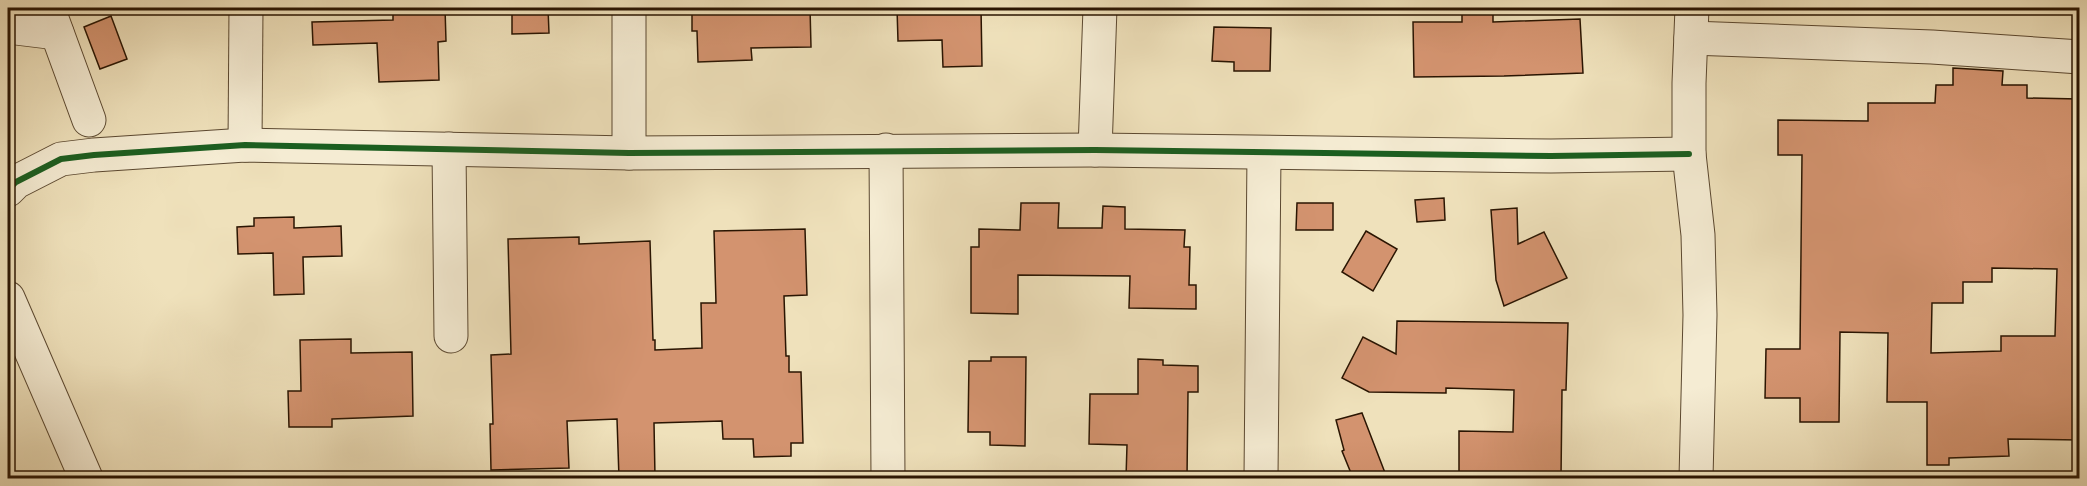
<svg xmlns="http://www.w3.org/2000/svg" width="2087" height="486" viewBox="0 0 2087 486" font-family="'IM FELL DW Pica',serif">
<style>
.building{fill:#d3936f;stroke:#2a1502;stroke-width:1.5;fill-rule:evenodd}
.lines{fill:none;stroke-linecap:round;stroke-linejoin:round}
.minor-casing{stroke:#5b4830;stroke-width:35}
.minor{stroke:#f5ecd3;stroke-width:33}
.cycleway-casing{stroke:#f5ecd3;stroke-width:10}
.cycleway{stroke:#1b5e20;stroke-width:6}
</style>
<rect width="100%" height="100%" fill="#efe1bb"/>
<filter id="stains"><feTurbulence type="fractalNoise" baseFrequency=".00333" numOctaves="4"/><feColorMatrix values="0 0 0 0 .2 0 0 0 0 .09 0 0 0 0 .02 0 0 0 .5 -.17"/></filter>
<radialGradient id="worn" r=".72"><stop offset=".6" stop-color="#630" stop-opacity="0"/><stop offset="1" stop-color="#630" stop-opacity=".3"/></radialGradient>
<!-- building -->
<g class="building">
<polygon points="393,8 445,8 446,41 438,42 439,80 379,82 377,43 313,45 312,22 393,20"/>
<polygon points="512,8 548,8 549,33 512,34"/>
<polygon points="692,8 810,8 811,47 751,48 752,60 698,62 697,31 692,31"/>
<polygon points="897,8 981,8 982,66 943,67 942,40 898,41"/>
<polygon points="1462,8 1493,8 1493,22 1580,19 1583,73 1504,76 1414,77 1413,22 1462,22"/>
<polygon points="111,16 127,59 100,69 84,27"/>
<polygon points="1214,27 1271,28 1270,71 1234,71 1234,62 1212,61"/>
<path d="M1953 68 2003 71 2002 85H2027V98L2079 99V440L2008 439 2009 456 1949 458V465H1927V402H1887L1888 333 1840 332 1839 422H1800V398H1765L1766 349H1800L1802 155H1778V120L1868 121V103H1935L1936 85H1953ZM1992 268 2057 269 2055 336H2001V351L1931 353 1932 303H1963V282H1992Z"/>
<polygon points="1444,198 1445,220 1417,222 1415,200"/>
<polygon points="1021,203 1059,203 1058,228 1102,228 1103,206 1125,207 1125,229 1185,230 1184,247 1190,247 1189,285 1196,285 1196,309 1129,308 1130,276 1018,275 1018,314 971,313 971,247 979,247 979,229 1020,230"/>
<polygon points="1297,203 1333,203 1333,230 1296,230"/>
<polygon points="1517,208 1518,244 1544,232 1567,278 1504,306 1496,280 1491,210"/>
<polygon points="294,217 294,228 341,226 342,256 303,257 304,294 274,295 273,253 238,254 237,227 254,226 254,218"/>
<polygon points="805,229 807,295 784,296 786,356 789,356 789,372 801,372 803,443 791,443 791,456 754,457 753,439 723,439 722,421 654,423 655,477 619,478 617,419 567,421 569,468 491,470 490,424 493,424 491,355 511,354 508,239 579,237 579,244 650,241 653,340 655,340 655,350 702,348 701,303 716,303 714,231"/>
<polygon points="1366,231 1397,249 1373,291 1342,272"/>
<polygon points="1397,321 1568,323 1566,390 1562,390 1561,478 1459,478 1459,431 1513,432 1514,390 1446,388 1446,393 1369,392 1342,378 1363,337 1396,354"/>
<polygon points="351,339 351,353 412,352 413,416 332,419 332,427 289,427 288,391 301,391 300,340"/>
<polygon points="991,357 1026,357 1025,446 990,445 990,432 968,432 969,361 991,361"/>
<polygon points="1138,359 1163,360 1163,365 1198,366 1198,392 1188,392 1187,478 1126,478 1127,445 1089,444 1090,394 1138,394"/>
<polygon points="1362,413 1387,478 1353,478 1342,451 1344,450 1336,420"/>
</g>
<g class="lines">
<defs>
<g id="minor">
<polyline points="48,8 89,120"/>
<polyline points="1692,8 1689,83 1689,154 1698,235 1700,315 1696,478"/>
<polyline points="8,27 57,33"/>
<polyline points="1691,38 1932,47 2080,57"/>
<polyline points="245,145 246,8"/>
<polyline points="449,149 451,336"/>
<polyline points="886,150 888,478"/>
<polyline points="1095,150 1100,8"/>
<polyline points="629,153 629,8"/>
<polyline points="8,190 16,182 61,159 94,155 245,145 629,153 1095,150 1551,156 1689,154"/>
<polyline points="8,298 86,478"/>
<polyline points="1261,478 1264,153"/>
</g>
</defs>
<!-- minor casing -->
<use href="#minor" class="minor-casing"/>
<!-- minor -->
<use href="#minor" class="minor"/>
<defs>
<polyline id="cycleway" points="8,190 16,182 61,159 94,155 245,145 629,153 1095,150 1551,156 1689,154"/>
</defs>
<!-- cycleway casing -->
<use href="#cycleway" class="cycleway-casing"/>
<!-- cycleway -->
<use href="#cycleway" class="cycleway"/>
</g>
<!-- margin -->
<rect width="2087" height="486" fill="none" stroke="#efe1bb" stroke-width="30"/>
<rect x="9" y="9" width="2069" height="468" fill="none" stroke="#2a1502" stroke-width="3"/>
<rect x="15" y="15" width="2057" height="456" fill="none" stroke="#2a1502" stroke-width="1.5"/>
<rect width="100%" height="100%" filter="url(#stains)"/>
<rect width="100%" height="100%" fill="url(#worn)"/>
</svg>
